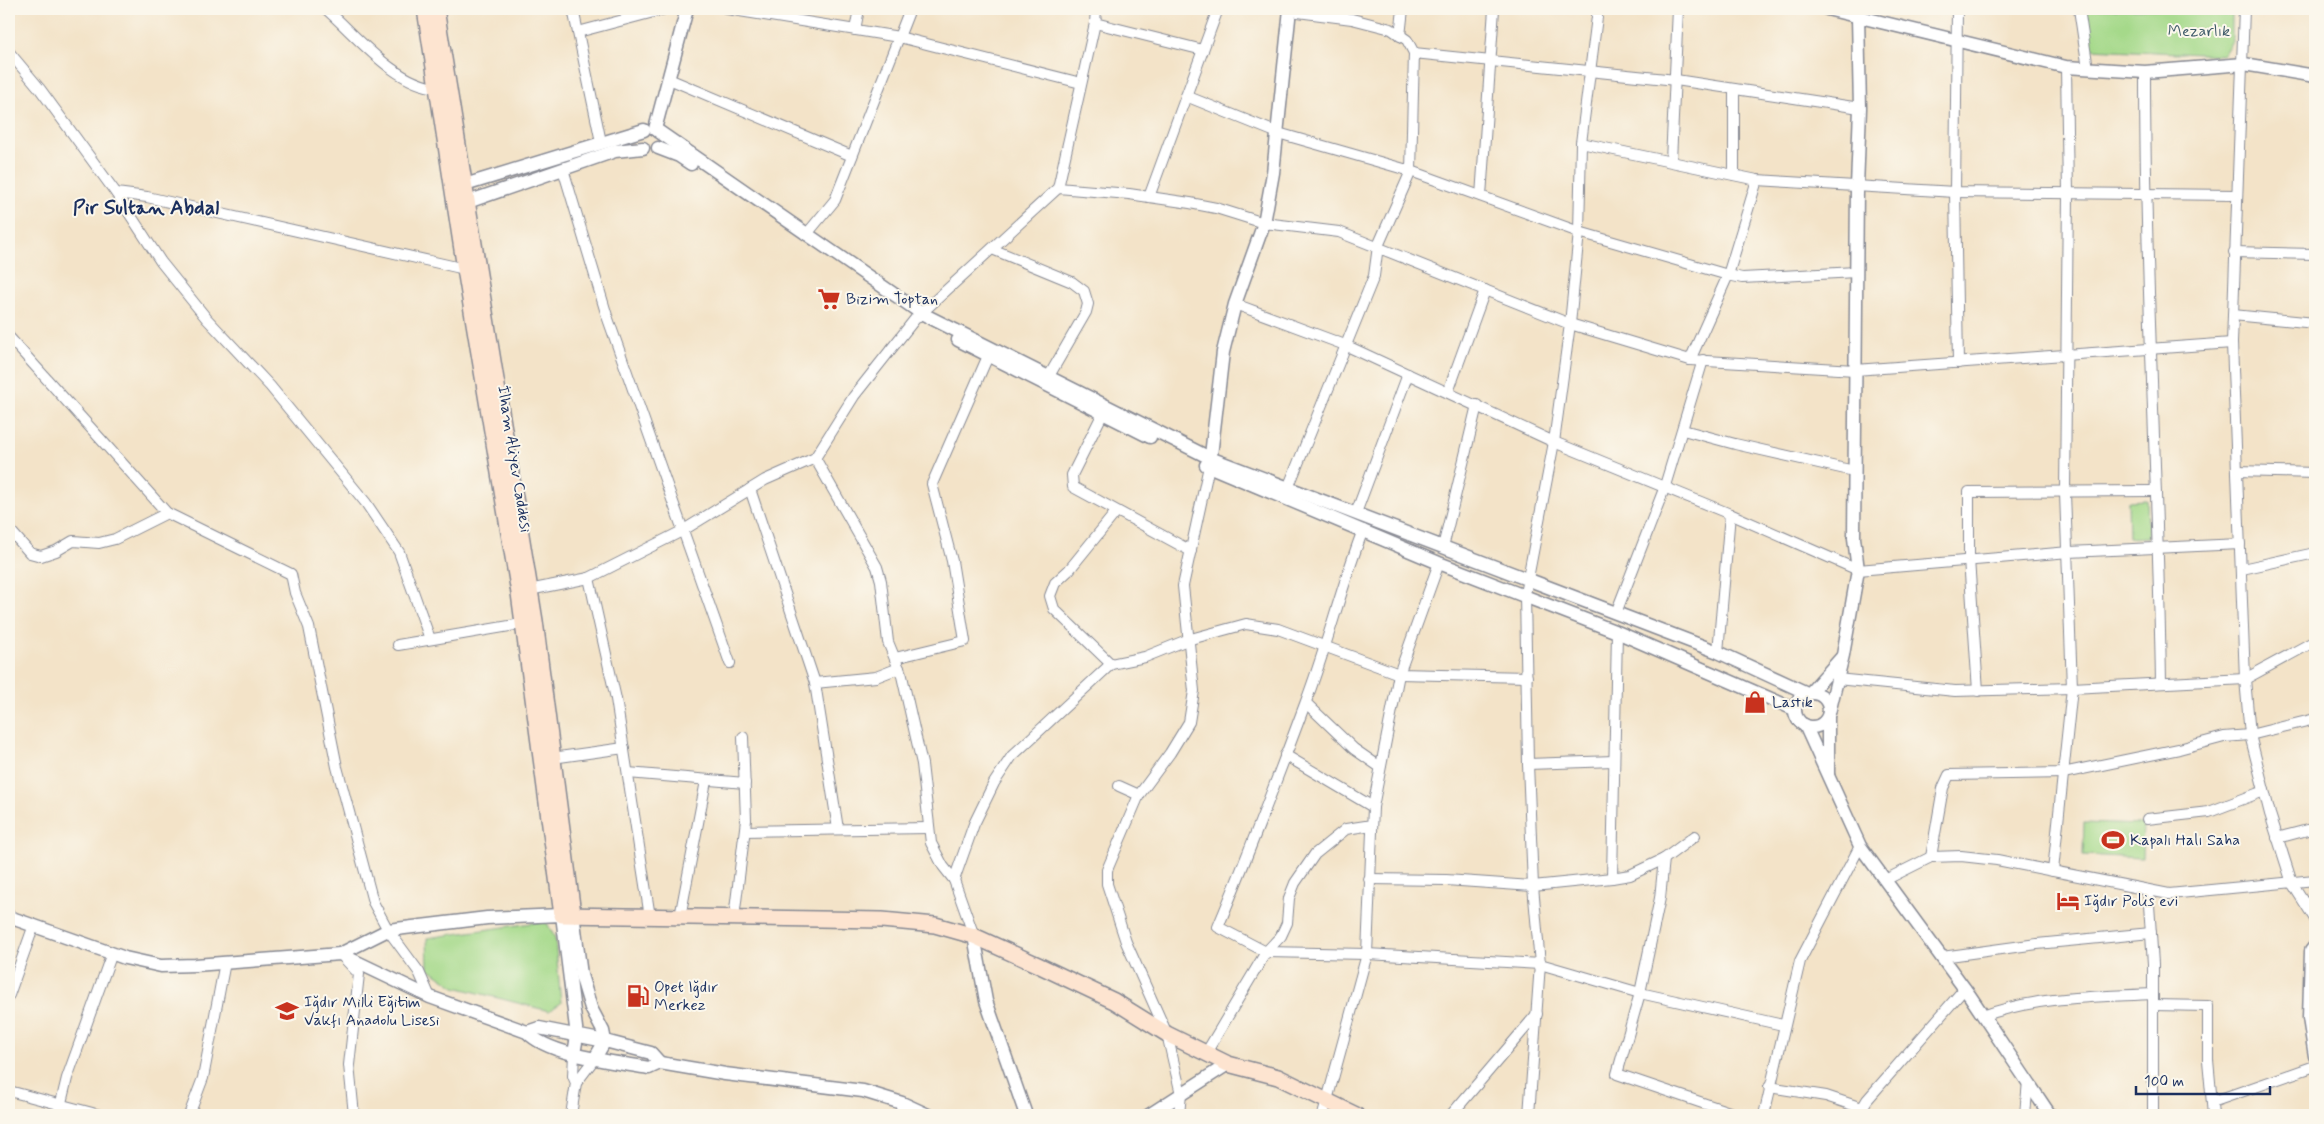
<svg xmlns="http://www.w3.org/2000/svg" width="2324" height="1124" viewBox="0 0 2324 1124" font-family="Mynerve,sans-serif">
<style>
.green{fill:#a5d98a;stroke:#608474}
.lines{fill:none;stroke-linecap:round;stroke-linejoin:round}
.minor-casing{stroke:#878993;stroke-width:12}
.tertiary-casing{stroke:#878993;stroke-width:15}
.secondary-casing{stroke:#878993;stroke-width:18}
.minor{stroke:#fff;stroke-width:10}
.tertiary{stroke:#fff;stroke-width:12}
.secondary{stroke:#fde4d0;stroke-width:15}
.labels{text-anchor:middle;dominant-baseline:central;stroke-width:4;stroke-linejoin:round;paint-order:stroke}
.park-label{font-size:16px;fill:#3e5a69;stroke:#fbf7ec}
.poi-label{font-size:16px;fill:#1b2f5e;stroke:#fbf7ec;text-anchor:start}
.street-label{font-size:16px;fill:#1b2f5e;stroke:#fbf7ec}
.district-label{font-size:21px;font-weight:bold;fill:#1b2f5e;stroke:#fbf7ec}
</style>
<rect width="100%" height="100%" fill="#fbf7ec"/>
<filter id="ink" filterUnits="userSpaceOnUse"><feTurbulence type="fractalNoise" baseFrequency=".02" numOctaves="2"/><feDisplacementMap in="SourceGraphic" scale="10" xChannelSelector="R" yChannelSelector="G"/><feConvolveMatrix kernelMatrix="1 2 1 2 8 2 1 2 1" color-interpolation-filters="sRGB"/></filter>
<filter id="wash" filterUnits="userSpaceOnUse"><feTurbulence type="fractalNoise" baseFrequency=".0096" numOctaves="4" result="noise"/><feDisplacementMap in="SourceGraphic" scale="20" xChannelSelector="R" yChannelSelector="G"/><feGaussianBlur stdDeviation="1.12" result="paint"/><feColorMatrix in="noise" values="0 0 0 0 0 0 0 0 0 0 0 0 0 0 0 0 0 1.4 0 .05"/><feComposite in="paint" operator="in"/></filter>
<g filter="url(#wash)">
<rect width="100%" height="100%" fill="#f3e3c8"/>
<!-- green -->
<g class="green">
<polygon points="2080,9 2232,9 2232,41 2223,55 2089,49"/>
<polygon points="2147,500 2148,537 2129,538 2128,501"/>
<polygon points="2084,823 2143,825 2142,858 2083,855"/>
<polygon points="546,921 555,938 561,1003 549,1011 455,987 428,968 427,938"/>
</g>
</g>
<g filter="url(#ink)">
<g class="lines">
<defs>
<g id="minor">
<path d="M326 9C357 36 395 85 438 88"/>
<polyline points="573,9 601,142"/>
<polyline points="727,9 899,37 1081,83"/>
<polyline points="1957,9 1955,192 1958,363"/>
<polyline points="2079,9 2088,69"/>
<polyline points="2244,9 2232,343 2245,679 2250,735 2270,814 2292,883 2315,919"/>
<polyline points="1095,23 1203,50"/>
<polyline points="855,30 859,9"/>
<polyline points="578,32 665,9"/>
<polyline points="1400,36 1403,9"/>
<polyline points="9,52 40,89 116,193 161,262 207,319 270,386 366,503 399,552 430,639"/>
<polyline points="1414,53 1676,80 1860,108"/>
<path d="M2145 72C2145 276 2158 479 2161 683"/>
<polyline points="669,79 852,156"/>
<polyline points="1186,96 1278,133 1411,171 1579,232 1728,275 1742,278 1856,272"/>
<polyline points="1581,143 1757,180 1955,192 2236,195"/>
<polyline points="1671,161 1678,9"/>
<polyline points="563,169 607,316 730,663"/>
<polyline points="1734,175 1734,89"/>
<polyline points="1058,188 1129,194 1190,203 1216,208 1264,223 1339,232 1570,324 1690,360 1855,370 2232,343"/>
<polyline points="116,193 147,197 465,269"/>
<polyline points="1481,196 1494,9"/>
<polyline points="1149,197 1218,9"/>
<polyline points="806,235 835,200 910,9"/>
<polyline points="992,249 1072,282 1084,291 1088,304 1086,312 1049,376"/>
<polyline points="2234,252 2315,254"/>
<polyline points="1235,304 1345,345 1554,442 1730,514 1858,570 2069,552 2240,544"/>
<polyline points="2233,315 2315,323"/>
<polyline points="9,337 167,513 291,574 295,593 309,627 337,767 373,902 388,930 419,972 430,997"/>
<polyline points="1690,360 1728,275 1757,180"/>
<polyline points="1448,392 1485,290"/>
<polyline points="1103,413 1072,475 1073,487 1191,551"/>
<polyline points="1683,430 1735,444 1854,471"/>
<polyline points="815,458 877,567 881,581 888,642 902,676 922,764 931,843 943,866 954,880 974,936"/>
<polyline points="2237,471 2315,473"/>
<polyline points="750,489 815,683 838,829"/>
<polyline points="1286,493 1374,276 1378,246 1411,171 1414,53 1407,40 1391,29 1352,19 1290,11"/>
<polyline points="1356,513 1408,374"/>
<polyline points="9,529 30,553 41,556 56,551 73,541 99,543 115,539 167,513"/>
<path d="M1363 530C1341 587 1327 647 1305 704 1277 779 1249 853 1218 927L1266 952 1367 954 1540 964 1640 993 1783 1025"/>
<polyline points="1443,547 1477,405"/>
<polyline points="2242,569 2315,553"/>
<polyline points="589,578 616,699 650,917"/>
<polyline points="524,591 589,578 682,531 765,480 815,458 854,396 915,319 1058,188 1095,23 1096,9"/>
<polyline points="1616,613 1664,489 1703,360"/>
<polyline points="398,645 527,623"/>
<polyline points="1718,652 1730,514"/>
<polyline points="895,658 965,641 952,561 932,484 988,356"/>
<polyline points="1111,664 1054,609 1050,596 1055,583 1069,570 1116,512"/>
<polyline points="1837,679 1955,691 2072,688 2245,679 2315,641"/>
<polyline points="815,683 876,677 899,668"/>
<polyline points="1978,691 1969,559 1969,492 2155,491"/>
<polyline points="1306,703 1354,749 1380,767"/>
<polyline points="1285,755 1373,807"/>
<polyline points="552,758 624,748"/>
<polyline points="1528,764 1614,761"/>
<polyline points="628,773 745,783"/>
<polyline points="1119,786 1139,795"/>
<polyline points="2147,819 2209,812 2264,791"/>
<polyline points="745,831 928,828"/>
<polyline points="2277,838 2315,828"/>
<polyline points="1931,857 1943,788 1949,775 2063,773 2179,749 2224,737 2250,735 2315,719"/>
<polyline points="1664,859 1660,898 1640,993 1617,1074 1738,1115"/>
<polyline points="2053,871 2072,688 2065,493 2068,194 2066,67"/>
<polyline points="1612,878 1617,632"/>
<polyline points="1369,879 1446,880 1533,886 1612,878 1630,875 1664,859 1695,836"/>
<polyline points="954,880 974,824 994,783 1012,756 1111,664 1145,657 1187,640 1246,624 1278,629 1399,674 1527,677"/>
<polyline points="1885,880 1931,857 1961,856 1997,860 2169,894 2315,880"/>
<polyline points="2148,890 2153,964 2153,1115"/>
<polyline points="680,917 706,781"/>
<polyline points="734,918 746,820 743,737"/>
<polyline points="1942,957 2037,944 2151,933"/>
<polyline points="344,958 359,974 349,1065 354,1115"/>
<polyline points="9,995 34,925"/>
<polyline points="2153,1005 2208,1006 2208,1060 2213,1115"/>
<path d="M1983 1016C2038 996 2096 997 2153 994"/>
<polyline points="1206,1053 1266,952 1281,936 1287,923 1289,898 1295,883 1315,854 1346,829 1372,825"/>
<polyline points="576,1083 595,1058"/>
<polyline points="1769,1087 1826,1096 1862,1108"/>
<polyline points="9,1091 100,1115"/>
<polyline points="2212,1102 2315,1066"/>
<polyline points="58,1115 67,1078 112,953"/>
<polyline points="189,1115 203,1078 225,962"/>
<polyline points="571,1115 576,1083 573,1076 574,1054"/>
<polyline points="901,1115 902,1103"/>
<polyline points="1179,1115 1181,1094 1167,1034 1126,942 1107,884 1107,870 1139,795 1170,753 1189,722 1194,691 1183,586 1209,466"/>
<polyline points="1323,1115 1367,954 1373,807 1399,674 1439,563"/>
<polyline points="1451,1115 1537,1014"/>
<polyline points="1529,1115 1540,964 1533,886 1528,764 1525,594 1554,442 1570,324 1579,232 1581,143 1598,9"/>
<polyline points="1764,1115 1800,961 1860,846"/>
<polyline points="1858,1115 1867,1100 1965,988"/>
<polyline points="2025,1115 2028,1081"/>
</g>
<g id="tertiary">
<polyline points="1827,9 2066,67 2145,72 2244,64 2315,76"/>
<polyline points="655,129 687,9"/>
<polyline points="658,131 921,313 1210,458 1718,652 1807,693"/>
<polyline points="658,148 679,156 691,164"/>
<polyline points="455,188 644,130"/>
<polyline points="459,205 615,151 643,148"/>
<polyline points="958,340 1150,437"/>
<polyline points="1210,464 1223,352 1235,304 1264,223 1273,173 1290,9"/>
<polyline points="1206,465 1439,563 1617,632 1794,709"/>
<circle cx="1812" cy="710" r="17"/>
<polyline points="1810,693 1842,657"/>
<polyline points="1829,713 1843,655 1858,570 1854,538 1857,187 1860,108 1858,17"/>
<polyline points="1828,718 1828,774"/>
<polyline points="1805,725 1860,846 1970,996 2050,1115"/>
<polyline points="573,914 581,975 591,1008 603,1031 605,1041 595,1058"/>
<path d="M9 917 125 958 161 966 195 965 340 954 430 997 527 1032C549 1056 616 1062 649 1068L660 1063 725 1074 863 1091 902 1103 928 1115"/>
<polyline points="974,936 986,1001 1026,1115"/>
<polyline points="2315,946 2311,951 2309,1018 2315,1056"/>
<polyline points="340,954 388,930 487,918 562,915 577,1036 574,1054"/>
<polyline points="527,1032 539,1028 605,1041 651,1053 660,1063"/>
<polyline points="1149,1115 1228,1064"/>
</g>
<g id="secondary">
<polyline points="425,9 465,269 519,593 562,915 882,920 935,925 974,936 1038,965 1114,1001 1167,1034 1228,1064 1278,1077 1356,1115"/>
<polyline points="436,9 535,621 573,914"/>
</g>
</defs>
<!-- minor casing -->
<use href="#minor" class="minor-casing"/>
<!-- tertiary casing -->
<use href="#tertiary" class="tertiary-casing"/>
<!-- secondary casing -->
<use href="#secondary" class="secondary-casing"/>
<!-- minor -->
<use href="#minor" class="minor"/>
<!-- tertiary -->
<use href="#tertiary" class="tertiary"/>
<!-- secondary -->
<use href="#secondary" class="secondary"/>
</g>
</g>
<!-- icons -->
<defs>
<symbol id="supermarket-bare" viewBox="-9 -9 18 18"><path d="M-6-5.5h2.5l.6 2H6L4.5 2H-2.5L-4.4-4H-6ZM-1.5 3.2a1.3 1.3 0 1 0 .1 0ZM3 3.2a1.3 1.3 0 1 0 .1 0Z" fill="#c8321e" stroke="#fbf7ec" stroke-width="2.5" paint-order="stroke"/></symbol>
<symbol id="shop-bare" viewBox="-9 -9 18 18"><path d="M-5-2.5h2.3a2.7 3.5 0 0 1 5.4 0H5L5.5 6h-11ZM-1.5-2.5h3a1.5 2.3 0 0 0-3 0Z" fill="#c8321e" stroke="#fbf7ec" stroke-width="2.5" paint-order="stroke"/></symbol>
<symbol id="stadium-bare" viewBox="-9 -9 18 18"><path d="M0-5a6.5 5 0 1 0 0 10a6.5 5 0 1 0 0-10ZM-3.5-1.8h7v3.6h-7Z" fill="#c8321e" stroke="#fbf7ec" stroke-width="2.5" paint-order="stroke"/></symbol>
<symbol id="hotel-bare" viewBox="-9 -9 18 18"><path d="M-6-4.5h1.5V1H6V5H4.5V3h-9V5H-6ZM-4 0a1.8 1.8 0 1 1 3.6 0ZM.5 0V-2.5h3Q6-2.5 6 0Z" fill="#c8321e" stroke="#fbf7ec" stroke-width="2.5" paint-order="stroke"/></symbol>
<symbol id="fuel-bare" viewBox="-9 -9 18 18"><path d="M-5.5-6h7V0h2V4h1.3V-2.5L3-4.5l.8-.8L6-3V5H2.5V1h-1V6h-7ZM-4.2-4.7v3.2H.2V-4.7Z" fill="#c8321e" stroke="#fbf7ec" stroke-width="2.5" paint-order="stroke"/></symbol>
<symbol id="school-bare" viewBox="-9 -9 18 18"><path d="M0-5L7-2L0 1L-7-2ZM-4 1L0 2.5L4 1V4Q0 6-4 4Z" fill="#c8321e" stroke="#fbf7ec" stroke-width="2.5" paint-order="stroke"/></symbol>
</defs>
<g fill-rule="evenodd">
<use href="#supermarket-bare" x="813" y="283" width="32" height="32"/>
<use href="#shop-bare" x="1739" y="686" width="32" height="32"/>
<use href="#stadium-bare" x="2097" y="824" width="32" height="32"/>
<use href="#hotel-bare" x="2052" y="885" width="32" height="32"/>
<use href="#fuel-bare" x="622" y="980" width="32" height="32"/>
<use href="#school-bare" x="271" y="995" width="32" height="32"/>
</g>
<g class="labels">
<!-- park labels -->
<g class="park-label">
<text x="2199" y="31">Mezarlık</text>
</g>
<!-- poi labels -->
<g class="poi-label">
<text x="846" y="299">Bizim Toptan</text>
<text x="1772" y="702">Lastik</text>
<text x="2130" y="840">Kapalı Halı Saha</text>
<text x="2084" y="901">Iğdır Polis evi</text>
<text x="654" y="987">Opet Iğdır<tspan x="654" dy="18">Merkez</tspan></text>
<text x="304" y="1002">Iğdır Milli Eğitim<tspan x="304" dy="18">Vakfı Anadolu Lisesi</tspan></text>
</g>
<!-- street labels -->
<g class="street-label">
<text transform="translate(514 459) rotate(81)">İlham Aliyev Caddesi</text>
</g>
<!-- district labels -->
<g class="district-label">
<text x="146" y="208">Pir Sultan Abdal</text>
</g>
</g>
<!-- margin -->
<rect width="2324" height="1124" fill="none" stroke="#fbf7ec" stroke-width="30"/>
<!-- scale -->
<path d="M2136 1086v8h134v-8" fill="none" stroke="#1b2f5e" stroke-width="2.5"/>
<text x="2144" y="1086" font-size="15" fill="#1b2f5e" stroke="#fbf7ec" stroke-width="4" paint-order="stroke">100 m</text>
</svg>
